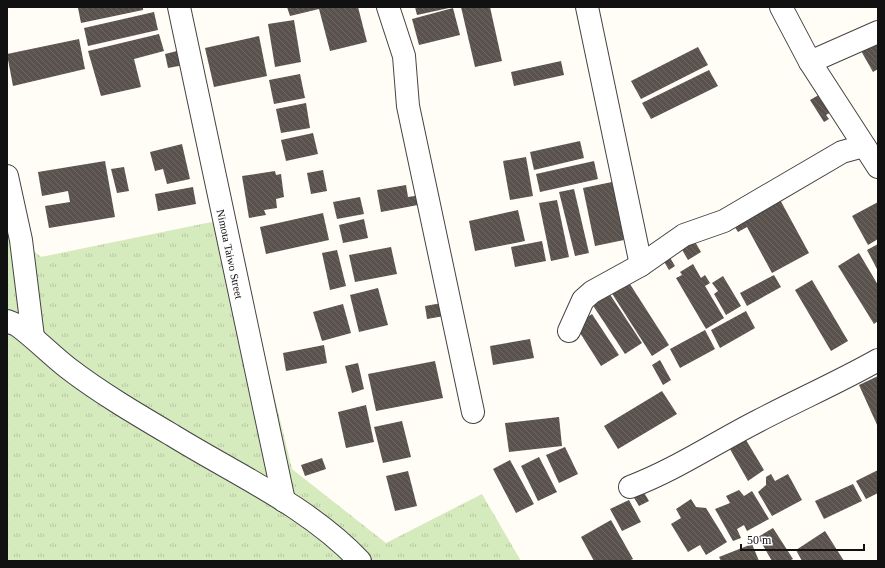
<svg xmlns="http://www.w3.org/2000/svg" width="885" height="568" viewBox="0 0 885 568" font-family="Georgia,serif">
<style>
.grass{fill:url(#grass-tufts)}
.building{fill:url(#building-back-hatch)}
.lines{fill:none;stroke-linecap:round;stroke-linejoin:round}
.minor-casing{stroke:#444;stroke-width:24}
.minor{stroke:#fff;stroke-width:22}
.labels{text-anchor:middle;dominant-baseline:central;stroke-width:4;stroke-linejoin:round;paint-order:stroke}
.street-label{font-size:11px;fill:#111;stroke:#fff}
</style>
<defs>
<pattern id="grass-tufts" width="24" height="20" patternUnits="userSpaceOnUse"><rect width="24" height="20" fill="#d5ebbd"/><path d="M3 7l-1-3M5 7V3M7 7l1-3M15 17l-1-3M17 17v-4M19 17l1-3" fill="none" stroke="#b6c8a1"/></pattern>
<pattern id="building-back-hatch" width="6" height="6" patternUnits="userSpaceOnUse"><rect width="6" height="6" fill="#5a524d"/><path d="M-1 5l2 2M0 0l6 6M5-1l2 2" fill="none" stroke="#6d6662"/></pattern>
</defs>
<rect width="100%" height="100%" fill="#fffdf5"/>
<!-- grass -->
<polygon class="grass" points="231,218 292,469 386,543 482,494 521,561 7,561 7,228 41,257"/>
<!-- building -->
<g class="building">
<polygon points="82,7 143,7 143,10 81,23 78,8"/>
<polygon points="287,7 358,7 367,42 330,51 319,9 290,16"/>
<polygon points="415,7 449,7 449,8 417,15"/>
<polygon points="461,7 490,7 502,61 475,67"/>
<polygon points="453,8 460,35 419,45 412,19"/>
<polygon points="154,12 158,30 88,46 84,28"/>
<polygon points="294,20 301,62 275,67 268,24"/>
<polygon points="159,34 164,51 134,59 141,87 101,96 88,51"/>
<polygon points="259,36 267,76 214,87 205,48"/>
<polygon points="79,39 85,69 13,86 7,54"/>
<polygon points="878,40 878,69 873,72 860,49"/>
<polygon points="698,47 708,65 641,99 631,81"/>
<polygon points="181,50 184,65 168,68 165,54"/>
<polygon points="561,61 564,75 514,86 511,72"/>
<polygon points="709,70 718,86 651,119 642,103"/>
<polygon points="300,74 305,98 274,104 269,80"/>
<polygon points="822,93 833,111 826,115 829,119 824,122 810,100"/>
<polygon points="306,103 310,128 281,133 276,109"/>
<polygon points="313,133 318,154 286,161 281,140"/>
<polygon points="580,141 584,158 534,170 530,152"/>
<polygon points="182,144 190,179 167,184 163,169 155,171 150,152"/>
<polygon points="526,157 533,196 510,200 503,161"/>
<polygon points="105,161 115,217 49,228 45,206 70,202 68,191 42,196 38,172"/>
<polygon points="594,161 598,179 540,192 536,174"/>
<polygon points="124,167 129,191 117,193 111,169"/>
<polygon points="323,170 327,191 311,194 307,173"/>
<polygon points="275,171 276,175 281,174 284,197 276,199 277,208 264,210 266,215 249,218 242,176"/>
<polygon points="612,182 624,240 595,246 583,188"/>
<polygon points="406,185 408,197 421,195 423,204 381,212 377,190"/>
<polygon points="193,187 196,204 158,211 155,194"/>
<polygon points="574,189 589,253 575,256 559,192"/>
<polygon points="778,196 809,253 772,273 747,227 738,232 731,221"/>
<polygon points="360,197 364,214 337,219 333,202"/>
<polygon points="557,200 569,257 551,261 539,203"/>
<polygon points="878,202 878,239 868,245 852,216"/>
<polygon points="518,210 525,241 475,251 469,221"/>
<polygon points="323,213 329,240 266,254 260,227"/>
<polygon points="364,219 368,238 343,243 339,225"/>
<polygon points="694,240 701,252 688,260 681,248"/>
<polygon points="542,241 546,261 515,267 511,247"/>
<polygon points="878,244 878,271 867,250"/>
<polygon points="391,247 397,274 355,282 349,255"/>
<polygon points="337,250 346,286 330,290 322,253"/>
<polygon points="859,253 878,285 878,321 874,324 838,266"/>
<polygon points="669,256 675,266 669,270 663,260"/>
<polygon points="693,264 701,278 705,275 710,283 705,286 724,318 706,329 676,278 682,275 680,272"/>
<polygon points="774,275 781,287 747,306 740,293"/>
<polygon points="723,276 741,306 726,315 714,294 718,291 712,283"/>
<polygon points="812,280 848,341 831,351 795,290"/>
<polygon points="628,281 669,345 652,356 611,292"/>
<polygon points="378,288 388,325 359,332 350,295"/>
<polygon points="609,293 642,343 625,354 592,304"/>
<polygon points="442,303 444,316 427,319 425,306"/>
<polygon points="343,304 351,333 322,341 313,312"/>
<polygon points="746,311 755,328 720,348 711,330"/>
<polygon points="592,314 619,355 601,366 575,325"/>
<polygon points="705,330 715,349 680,368 670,349"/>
<polygon points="530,339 534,358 493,365 490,346"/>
<polygon points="324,345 327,363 286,371 283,353"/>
<polygon points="660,360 671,380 663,385 652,365"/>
<polygon points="435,361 443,398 376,411 368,374"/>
<polygon points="358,363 364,389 352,393 345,366"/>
<polygon points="878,376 878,427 859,385"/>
<polygon points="662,391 677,414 618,449 604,426"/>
<polygon points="366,405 374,442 346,448 338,412"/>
<polygon points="559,417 562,446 509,452 505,423"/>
<polygon points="402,421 411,457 383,463 374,427"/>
<polygon points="743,435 764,470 748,481 726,442"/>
<polygon points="565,447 578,474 559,483 546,455"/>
<polygon points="539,457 557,492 538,501 521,466"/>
<polygon points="322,458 326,469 305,476 301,465"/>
<polygon points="510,460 534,504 516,513 493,469"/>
<polygon points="878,470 878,493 866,499 856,481"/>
<polygon points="408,471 417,506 395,511 386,476"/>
<polygon points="771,474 775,481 788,474 802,500 772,516 758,492 766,485 766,477"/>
<polygon points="853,484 862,501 824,519 815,501"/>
<polygon points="739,490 744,496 752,491 769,519 747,531 744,525 737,529 741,538 733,541 715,509 730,503 726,496"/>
<polygon points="643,491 649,501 639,506 633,496"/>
<polygon points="691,499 696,507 706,508 727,542 706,555 700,545 688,552 671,524 681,518 676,509"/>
<polygon points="629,500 641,522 622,531 610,509"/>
<polygon points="611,520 633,559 629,561 594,561 581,537"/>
<polygon points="773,528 793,559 789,561 772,561 758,537"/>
<polygon points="825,531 844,561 802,561 796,550"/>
<polygon points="752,544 759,561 721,561 719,557"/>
</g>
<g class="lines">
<defs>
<g id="minor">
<polyline points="179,7 284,501"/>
<polyline points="388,7 404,56 408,106 473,412"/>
<polyline points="587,7 641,265"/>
<polyline points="781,7 810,62 878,167"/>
<polyline points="810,62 878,32"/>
<polyline points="7,176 21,240 33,337"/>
<path d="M7 321 17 325C35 338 50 354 68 368 99 392 138 415 172 435 235 474 308 506 360 561"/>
<polyline points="569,331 583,300 592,292 641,265 684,235 724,221 842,152 864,146"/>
<path d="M630 487C675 470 715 443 758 421 798 400 839 382 878 360"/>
</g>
</defs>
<!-- minor casing -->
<use href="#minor" class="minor-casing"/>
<!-- minor -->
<use href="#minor" class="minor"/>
</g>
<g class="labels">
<!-- street labels -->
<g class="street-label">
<text transform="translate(230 254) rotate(78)">Nimota Taiwo Street</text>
</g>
</g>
<!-- border -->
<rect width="885" height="568" fill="none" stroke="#111111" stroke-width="16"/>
<!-- scale -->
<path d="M741 544v6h123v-6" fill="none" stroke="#111111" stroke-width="2"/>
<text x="747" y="544" font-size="12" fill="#111111" stroke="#ffffff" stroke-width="3" paint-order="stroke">50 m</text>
</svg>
